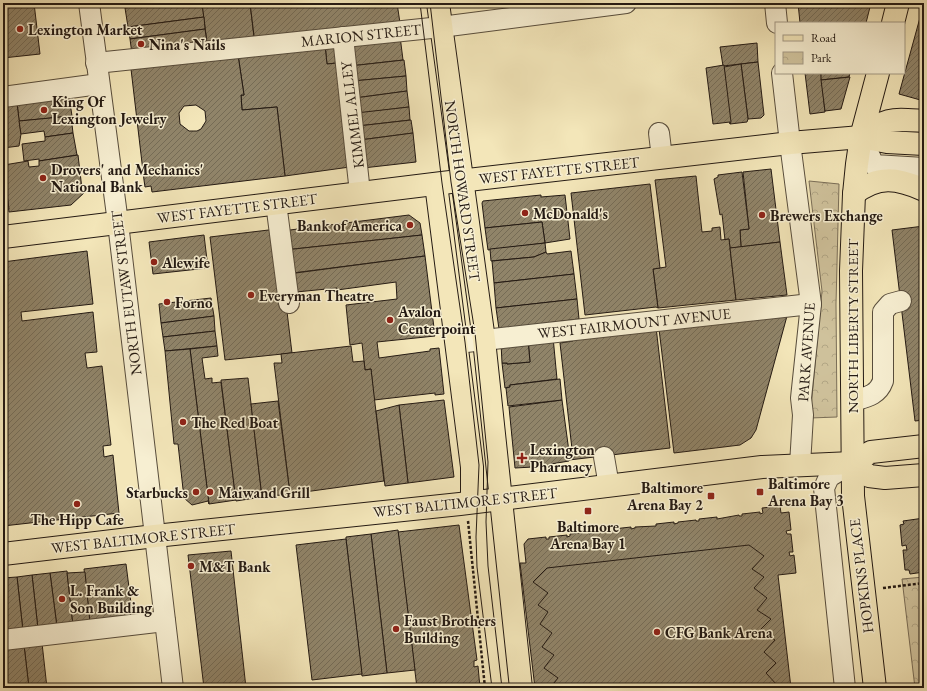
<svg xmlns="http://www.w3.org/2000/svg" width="927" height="691" viewBox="0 0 927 691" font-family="'EB Garamond',serif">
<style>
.park{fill:url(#park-crowns);stroke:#7a6e58}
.building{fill:url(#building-hatch);stroke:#241a13;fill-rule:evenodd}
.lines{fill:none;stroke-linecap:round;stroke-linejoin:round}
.minor-casing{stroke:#584d3c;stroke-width:22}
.major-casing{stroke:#241a13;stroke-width:24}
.path{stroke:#241a13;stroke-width:2.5;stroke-dasharray:3 2;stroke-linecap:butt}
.minor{stroke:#f7efd2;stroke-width:20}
.major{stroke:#f3e6b9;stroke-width:22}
.tram{stroke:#241a13;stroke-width:1}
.poi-dot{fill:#8f2418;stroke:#f7efd2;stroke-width:1.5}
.labels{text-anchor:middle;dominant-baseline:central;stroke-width:3;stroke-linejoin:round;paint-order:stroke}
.poi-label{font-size:15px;font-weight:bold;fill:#241a13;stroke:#f7efd2;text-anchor:start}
.street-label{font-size:15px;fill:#241a13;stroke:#f7efd2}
</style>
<defs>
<pattern id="park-crowns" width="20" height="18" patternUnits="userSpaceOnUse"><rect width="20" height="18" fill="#d0c39d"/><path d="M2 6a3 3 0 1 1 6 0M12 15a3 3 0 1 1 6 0" fill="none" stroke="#b2a786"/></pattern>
<pattern id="building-hatch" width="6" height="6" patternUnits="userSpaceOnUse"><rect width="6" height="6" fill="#908469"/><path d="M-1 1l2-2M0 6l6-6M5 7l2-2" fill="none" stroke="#756b55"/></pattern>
</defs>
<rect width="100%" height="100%" fill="#f3e6b9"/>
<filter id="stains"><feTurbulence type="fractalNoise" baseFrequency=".005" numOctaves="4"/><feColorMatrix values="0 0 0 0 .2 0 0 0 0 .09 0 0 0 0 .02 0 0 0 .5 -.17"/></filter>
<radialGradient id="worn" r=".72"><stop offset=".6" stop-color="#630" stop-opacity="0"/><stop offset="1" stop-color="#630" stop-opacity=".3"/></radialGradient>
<!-- park -->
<g class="park">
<polygon points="809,181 839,184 836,304 837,417 810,418 822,291"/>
<polygon points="924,577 924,688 915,688 902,579"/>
</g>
<!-- building -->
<g class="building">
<polygon points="3,3 34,3 40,54 3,58"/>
<polygon points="125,3 165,3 125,8"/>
<polygon points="165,3 202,3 204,17 128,27 125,8"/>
<polygon points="202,3 250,3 254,37 207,43"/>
<polygon points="250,3 397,3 400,23 333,32 337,63 327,64 325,45 256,52"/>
<polygon points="798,3 871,3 866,23 800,23"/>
<polygon points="921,14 924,15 924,101 899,94"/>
<polygon points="204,17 205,29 130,39 128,27"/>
<polygon points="205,29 207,43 132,54 130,39"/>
<polygon points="400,36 403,60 350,66 348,43"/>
<polygon points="757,43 758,62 723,66 720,47"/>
<polygon points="325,45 327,64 337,63 357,166 285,176 277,107 242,110 241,95 244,95 238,55"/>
<path d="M238 55 244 95H241L242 110 277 107 285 176 152 192 151 186 145 187 144 180 131 69ZM196 105 205 111 206 121 201 129 197 131H189L180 124 179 113 184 106Z"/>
<polygon points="404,60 406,76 353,81 350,66"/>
<polygon points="758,62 764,115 761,118 748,119 741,64"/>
<polygon points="741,64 748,119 747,122 730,124 724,67"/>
<polygon points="724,65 731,122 730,124 730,122 713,124 706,68"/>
<polygon points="805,73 821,73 825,112 810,114"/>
<polygon points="821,73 850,73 849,77 821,80"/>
<polygon points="406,76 407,91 355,98 353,81"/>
<polygon points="850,77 841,109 825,111 821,80"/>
<polygon points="407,91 409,107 361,113 355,98"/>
<polygon points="69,96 72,116 19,121 17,102"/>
<polygon points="17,104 21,134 19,146 3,148 3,105"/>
<polygon points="409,107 410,120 358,126 356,113"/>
<polygon points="71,116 73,133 45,137 44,131 21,134 19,121"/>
<polygon points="411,120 413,133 360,140 358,126"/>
<polygon points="73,133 77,155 39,161 39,159 24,161 22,144 45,141 45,137"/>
<polygon points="413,133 416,162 363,168 360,140"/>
<polygon points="78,155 82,189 85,192 71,205 9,212 4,165 28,161 29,167 39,166 39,161"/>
<polygon points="3,167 9,209 3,210"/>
<polygon points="771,169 780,242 741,247 740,230 749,229 743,172"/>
<polygon points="742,172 749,229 740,230 741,247 730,248 729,239 725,240 722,214 720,215 714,179 718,177 718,175"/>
<polygon points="696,176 702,232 712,231 712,228 720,227 721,240 729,239 736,300 658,308 653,269 666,267 655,180"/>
<polygon points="650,184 660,268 653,269 658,308 656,307 585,315 571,193"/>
<polygon points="541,195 541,197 565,195 570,239 545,243 542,222 485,228 482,203 483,201"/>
<polygon points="409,215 420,223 422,235 285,250 282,231"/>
<polygon points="542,222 545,243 488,250 485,228"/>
<polygon points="924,226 924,420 915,421 892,230"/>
<polygon points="277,229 292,353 225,360 210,237"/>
<polygon points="204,235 208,268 153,274 149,242"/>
<polygon points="422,235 425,256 285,274 285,250"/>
<polygon points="780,242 787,295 736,300 730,248"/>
<polygon points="545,243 546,252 534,257 491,261 490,249"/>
<polygon points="87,251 93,304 21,312 22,321 93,312 97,352 85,353 87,368 102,366 111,445 103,446 104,457 113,455 119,513 3,526 3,262"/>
<polygon points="571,251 574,274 494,283 492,261 534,257 546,252 547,254"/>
<polygon points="425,256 435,336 377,342 379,358 430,351 430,349 439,348 444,394 435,395 435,393 374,400 371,369 365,370 362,343 350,345 346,305 397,299 396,282 337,290 337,288 296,292 288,274"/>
<polygon points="574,274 577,299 496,308 494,283"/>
<polygon points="211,298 214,316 161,323 159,304"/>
<polygon points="577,299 579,319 499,329 496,308"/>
<polygon points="214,316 215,331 163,337 161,323"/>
<polygon points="787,316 756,430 751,438 740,445 674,453 659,329"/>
<polygon points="656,327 670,448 569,460 569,461 551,464 551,466 515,468 509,407 562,400 570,459 573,458 560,343 573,341 572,335"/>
<polygon points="215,331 217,346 165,351 163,337"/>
<polygon points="553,337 557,379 510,385 510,387 505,388 502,363 507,363 507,364 530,362 528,340"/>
<polygon points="528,340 530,362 507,364 507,363 502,363 501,343"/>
<polygon points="217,346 218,356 202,358 205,379 212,378 212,383 221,382 236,500 209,504 190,349"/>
<polygon points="351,346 353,362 364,361 365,370 371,369 384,481 290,494 274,363 282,363 281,354"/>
<polygon points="190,349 209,504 208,501 192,505 184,498 178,444 174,444 165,351"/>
<polygon points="248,378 262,497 236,501 221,380"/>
<polygon points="560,379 562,400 508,406 506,388 510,387 510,385"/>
<polygon points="444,400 454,477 408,483 399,405"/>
<polygon points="278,401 290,494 262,497 251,404"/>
<polygon points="399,405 408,483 385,486 376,411"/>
<polygon points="780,506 781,513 789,512 791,530 786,531 787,534 791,534 793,552 789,552 790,556 794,555 796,573 778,575 791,688 535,688 520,563 526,563 524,544 528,539 546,537 546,539 549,539 549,537 567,535 567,537 570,536 570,534 588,532 589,534 592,533 592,532 609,530 610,531 614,531 613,529 631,527 631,529 635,528 635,527 656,526 656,524 674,522 674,524 678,523 678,522 696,520 696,521 699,521 699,519 717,517 717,519 739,515 739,516 742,516 742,514 760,512 760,514 763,513 762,508"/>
<polygon points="924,518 924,572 910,574 909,570 905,570 903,550 907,550 906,545 902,546 900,525 904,524 903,521"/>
<polygon points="459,525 477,660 474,661 474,667 478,666 480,688 417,688 398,532"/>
<polygon points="398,530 415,670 387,673 371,534"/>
<polygon points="371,534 387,673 362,676 346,539 346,537"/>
<polygon points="346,539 362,674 312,680 296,545"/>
<polygon points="749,545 764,556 752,569 764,577 754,588 767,598 757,610 771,619 760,630 775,640 764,652 776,663 766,673 777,685 774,688 550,688 558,678 544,668 554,655 542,647 552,633 540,624 548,612 538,605 548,593 533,582 547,568"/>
<polygon points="231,551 246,688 204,688 188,555"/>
<polygon points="126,564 133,619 90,623 84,569"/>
<polygon points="67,571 73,625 57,627 50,573"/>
<polygon points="85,572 90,623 73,625 67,573"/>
<polygon points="50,573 57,627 38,629 32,575"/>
<polygon points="32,575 38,629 23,631 17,577"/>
<polygon points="17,577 23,631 3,633 3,578"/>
<polygon points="42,643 47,688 29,688 24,645"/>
<polygon points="24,645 29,688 3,688 3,648"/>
</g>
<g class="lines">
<defs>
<g id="minor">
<polyline points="89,3 118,223 173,688"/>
<polyline points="775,3 777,23"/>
<polyline points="343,37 360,193"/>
<polyline points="96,63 441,27 626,3"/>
<polyline points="782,73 790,143 811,304 801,398 803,415 800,465"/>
<polyline points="3,97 99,84"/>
<polyline points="659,133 662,158"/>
<polyline points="861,137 874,165 924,168"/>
<polyline points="276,203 289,303"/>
<polyline points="457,343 811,304"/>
<path d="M853 401C867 397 878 395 883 381V312L890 304 901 301"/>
<polyline points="604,457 609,486"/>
<polyline points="3,640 165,621"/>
<polyline points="845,688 824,488 829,477 852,463"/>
</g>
<g id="major">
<polyline points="438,3 484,340 521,688"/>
<polyline points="893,23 898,3"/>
<path d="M861 137C887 117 892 119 924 121"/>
<polyline points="436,184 472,467 472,502"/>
<path d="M854 194C878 175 897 178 924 190"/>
<polyline points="3,237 442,183 790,143 861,137 887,142 924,144"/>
<polyline points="852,463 869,476 885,478 924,475"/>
<polyline points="3,554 155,536 460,504 762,467 852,463 871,452 924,446"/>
<polyline points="875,688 853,496 851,271 854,194 857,164 861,137 878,73"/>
</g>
</defs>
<!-- minor casing -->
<use href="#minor" class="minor-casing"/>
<!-- major casing -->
<use href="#major" class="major-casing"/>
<!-- path -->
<g class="path">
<polyline points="468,521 485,688"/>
<polyline points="883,588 924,583"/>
</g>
<!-- minor -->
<use href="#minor" class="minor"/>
<!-- major -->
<use href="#major" class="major"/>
<!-- tram -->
<g class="tram">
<polyline points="420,3 442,183 465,342 479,465 476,537 477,567 492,688"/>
<polyline points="430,3 451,182 475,333 488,462 486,522 488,566 502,688"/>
</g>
</g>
<!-- markers -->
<g class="poi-dot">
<circle cx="20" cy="29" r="4"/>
<circle cx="141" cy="44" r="4"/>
<circle cx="44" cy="110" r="4"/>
<circle cx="43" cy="178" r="4"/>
<circle cx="525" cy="213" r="4"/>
<circle cx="762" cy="215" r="4"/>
<circle cx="410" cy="225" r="4"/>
<circle cx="154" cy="262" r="4"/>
<circle cx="251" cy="295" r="4"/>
<circle cx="167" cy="302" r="4"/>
<circle cx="390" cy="320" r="4"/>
<circle cx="183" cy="422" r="4"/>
<path d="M520 452h4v4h4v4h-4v4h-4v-4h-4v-4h4z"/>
<circle cx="196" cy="492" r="4"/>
<circle cx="210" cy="492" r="4"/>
<rect x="756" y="488" width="8" height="8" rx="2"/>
<rect x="707" y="492" width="8" height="8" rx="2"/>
<circle cx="77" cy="504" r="4"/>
<rect x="584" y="507" width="8" height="8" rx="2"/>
<circle cx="191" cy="566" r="4"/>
<circle cx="62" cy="599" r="4"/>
<circle cx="396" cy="629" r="4"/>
<circle cx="657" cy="632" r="4"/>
</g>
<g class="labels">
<!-- poi labels -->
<g class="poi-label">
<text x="28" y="29">Lexington Market</text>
<text x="149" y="44">Nina's Nails</text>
<text x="52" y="101">King Of<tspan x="52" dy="17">Lexington Jewelry</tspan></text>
<text x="51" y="169">Drovers' and Mechanics'<tspan x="51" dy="17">National Bank</tspan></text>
<text x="533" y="213">McDonald's</text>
<text x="770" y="215">Brewers Exchange</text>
<text x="402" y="225" text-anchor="end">Bank of America</text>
<text x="162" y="262">Alewife</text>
<text x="259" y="295">Everyman Theatre</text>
<text x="175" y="302">Forno</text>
<text x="398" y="311">Avalon<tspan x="398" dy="17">Centerpoint</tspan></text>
<text x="191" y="422">The Red Boat</text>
<text x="530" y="449">Lexington<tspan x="530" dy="17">Pharmacy</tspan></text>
<text x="768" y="483">Baltimore<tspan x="768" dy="17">Arena Bay 3</tspan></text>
<text x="703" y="487" text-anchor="end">Baltimore<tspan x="703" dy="17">Arena Bay 2</tspan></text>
<text x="188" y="492" text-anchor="end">Starbucks</text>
<text x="218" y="492">Maiwand Grill</text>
<text x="77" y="519" text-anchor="middle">The Hipp Cafe</text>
<text x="588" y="526" text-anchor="middle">Baltimore<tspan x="588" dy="17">Arena Bay 1</tspan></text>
<text x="199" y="566">M&amp;T Bank</text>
<text x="70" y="590">L. Frank &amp;<tspan x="70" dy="17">Son Building</tspan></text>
<text x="404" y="620">Faust Brothers<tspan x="404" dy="17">Building</tspan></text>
<text x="665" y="632">CFG Bank Arena</text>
</g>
<!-- street labels -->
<g class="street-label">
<text transform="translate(361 35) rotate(-6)">MARION STREET</text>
<text transform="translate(352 115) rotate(-97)">KIMMEL ALLEY</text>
<text transform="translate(559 170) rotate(-6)">WEST FAYETTE STREET</text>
<text transform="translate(463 191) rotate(82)">NORTH HOWARD STREET</text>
<text transform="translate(237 208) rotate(-7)">WEST FAYETTE STREET</text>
<text transform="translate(126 293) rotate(-97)">NORTH EUTAW STREET</text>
<text transform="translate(634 323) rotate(-6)">WEST FAIRMOUNT AVENUE</text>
<text transform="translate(852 326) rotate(-90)">NORTH LIBERTY STREET</text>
<text transform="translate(806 352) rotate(-86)">PARK AVENUE</text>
<text transform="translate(465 502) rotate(-6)">WEST BALTIMORE STREET</text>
<text transform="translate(143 538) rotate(-6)">WEST BALTIMORE STREET</text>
<text transform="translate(861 576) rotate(-97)">HOPKINS PLACE</text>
</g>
</g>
<!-- margin -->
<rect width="927" height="691" fill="none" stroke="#f3e6b9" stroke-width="16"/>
<rect x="4" y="4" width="919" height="683" fill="none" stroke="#241a13" stroke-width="2"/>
<rect x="8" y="8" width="911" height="675" fill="none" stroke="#241a13"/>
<!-- legend -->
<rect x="775" y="22" width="130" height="52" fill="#f7efd2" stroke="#a39a86"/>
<rect x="783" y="35" width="20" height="6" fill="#f3e6b9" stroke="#a39a86"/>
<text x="811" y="42" font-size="12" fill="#241a13">Road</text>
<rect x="783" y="52" width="20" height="12" fill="url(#park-crowns)" stroke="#a39a86"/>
<text x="811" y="62" font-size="12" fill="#241a13">Park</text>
<rect width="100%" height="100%" filter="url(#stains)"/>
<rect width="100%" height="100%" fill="url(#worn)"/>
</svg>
